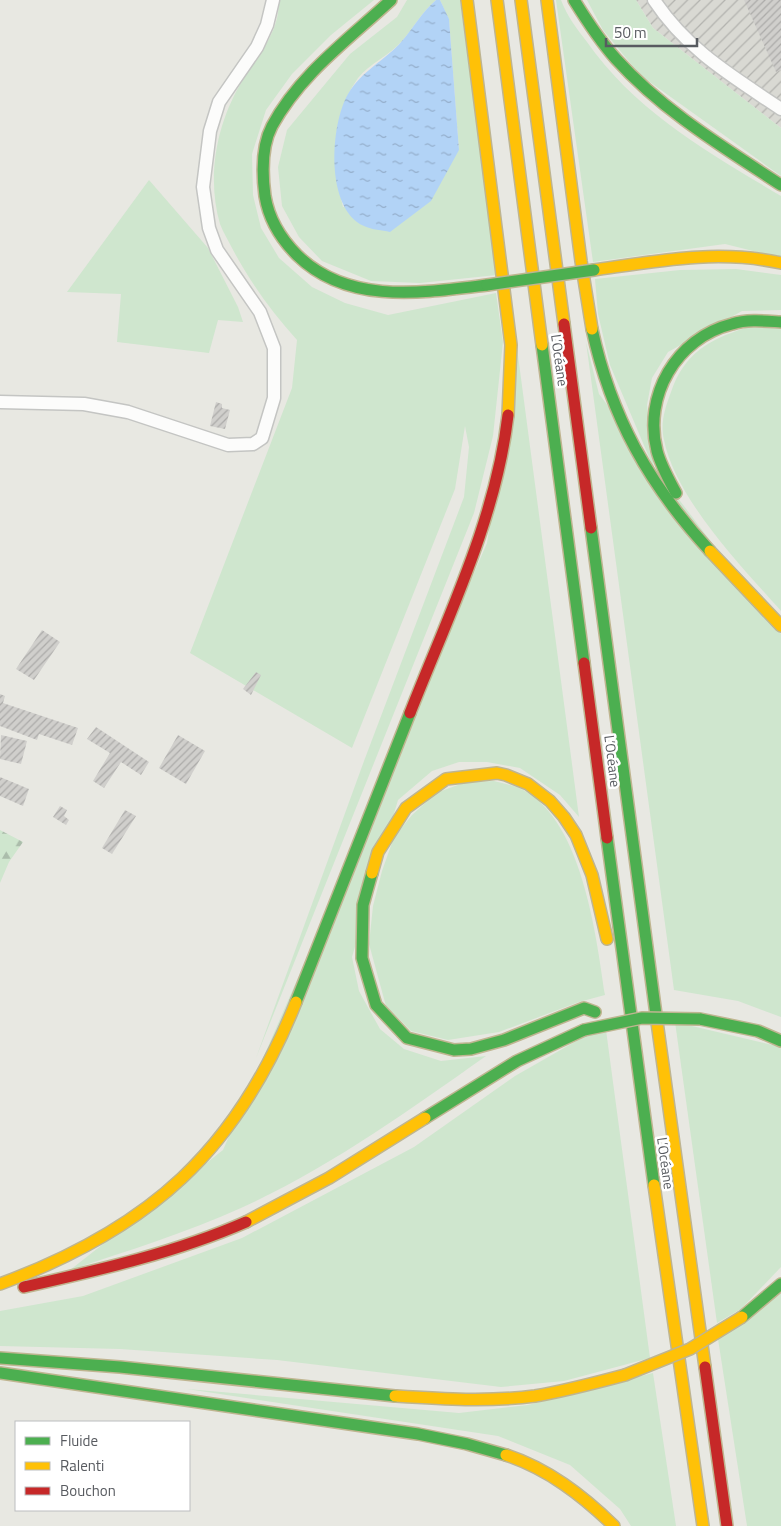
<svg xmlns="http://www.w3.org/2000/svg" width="781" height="1526" viewBox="0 0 781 1526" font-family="'Titillium Web',sans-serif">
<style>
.industrial{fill:url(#industrial-furrows)}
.green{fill:#cfe6ce}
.forest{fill:url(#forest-firs)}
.water{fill:url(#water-ripples)}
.building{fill:url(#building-hatch)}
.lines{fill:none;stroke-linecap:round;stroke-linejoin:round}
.street-casing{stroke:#c4c5c3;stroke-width:15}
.fast-casing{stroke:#bfb590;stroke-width:14}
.slow-casing{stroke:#bfb590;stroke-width:14}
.jam-casing{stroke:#bfb590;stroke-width:14}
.street{stroke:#fcfcfb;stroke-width:12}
.fast{stroke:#4caf50;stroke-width:11}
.slow{stroke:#ffc107;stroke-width:11}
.jam{stroke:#c62828;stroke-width:11}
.fast-bridge-casing{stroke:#bfb590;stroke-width:14;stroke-linecap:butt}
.slow-bridge-casing{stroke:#bfb590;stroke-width:14;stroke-linecap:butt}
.fast-bridge{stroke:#4caf50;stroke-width:11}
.slow-bridge{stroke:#ffc107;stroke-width:11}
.labels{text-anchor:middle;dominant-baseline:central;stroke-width:5;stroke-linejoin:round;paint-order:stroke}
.street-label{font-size:14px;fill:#585b60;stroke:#fff}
</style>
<defs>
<pattern id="industrial-furrows" width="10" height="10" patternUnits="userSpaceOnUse" patternTransform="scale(1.25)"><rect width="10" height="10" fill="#d9d9d3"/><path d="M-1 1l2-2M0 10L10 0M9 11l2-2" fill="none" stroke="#b3b3af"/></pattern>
<pattern id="forest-firs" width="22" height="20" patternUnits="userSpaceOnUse" patternTransform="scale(1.25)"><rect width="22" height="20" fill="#cfe6ce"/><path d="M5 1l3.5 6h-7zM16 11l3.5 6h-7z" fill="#abbdab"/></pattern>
<pattern id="water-ripples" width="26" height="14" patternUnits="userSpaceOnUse" patternTransform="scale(1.25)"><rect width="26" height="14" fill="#b2d3f6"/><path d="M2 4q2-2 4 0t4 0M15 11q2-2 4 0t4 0" fill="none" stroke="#94aecb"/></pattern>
<pattern id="building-hatch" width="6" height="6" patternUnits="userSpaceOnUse" patternTransform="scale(1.25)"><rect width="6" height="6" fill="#d0cfcc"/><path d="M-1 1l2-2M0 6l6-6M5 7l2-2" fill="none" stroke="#acaba9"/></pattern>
</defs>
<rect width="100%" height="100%" fill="#e8e8e2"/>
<!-- industrial -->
<polygon class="industrial" points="636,0 781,0 781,128 653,28"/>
<!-- green -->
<g class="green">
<path d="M278 0H374L331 35 292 74 266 110 252 154 253 195 261 228 279 258 312 287 345 303 388 315 496 293 503 342 493 436 474 513 256 1058 364 761 464 497 469 447 465 426 455 489 352 748 190 653 292 388 297 340C271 311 250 282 232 248 228 240 223 232 220 224 206 175 217 121 244 78 258 56 282 28 278 0Z"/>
<path d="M407 0H436C422 12 414 27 402 41 390 55 369 64 358 78 330 118 332 161 343 207L459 150 449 20 440 0H460L497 275 420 283 371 281 322 261 299 237 282 206 278 167 287 130 350 54 397 17Z"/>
<path d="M556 0H561C567 16 577 29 587 42 636 112 709 153 781 196V258L725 244 593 262Z"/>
<polygon points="587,0 636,0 653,28 781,128 781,176 640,75 603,30"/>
<polygon points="149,180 208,248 238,307 243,322 218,320 209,353 117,342 121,294 67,292"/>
<polygon points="736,269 781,275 781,310 742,311 668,352 652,378 647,405 654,469 610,365 598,314 595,279 680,270"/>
<path d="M745 328H781V611C741 566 676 499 664 440 660 423 665 408 671 392 684 354 708 340 745 328Z"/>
<polygon points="586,342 599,394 781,634 781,1017 738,1001 674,990"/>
<path d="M517 348 579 817 560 795 520 768 487 762H459L432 771 398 800 352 957 359 991 380 1029 404 1049 441 1061 486 1056C408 1111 329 1168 241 1208 186 1233 127 1251 70 1270L223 1150 487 543Z"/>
<path d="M494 781C502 783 510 785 517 787 582 814 596 935 605 995L579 1002 499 1032 448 1040 411 1031 386 1006 369 944 373 906 382 871 394 837 412 815 436 793 466 782Z"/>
<polygon points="675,1022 781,1047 781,1267 741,1309 717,1323"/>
<polygon points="606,1030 650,1358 564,1381 501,1387 277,1360 120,1349 0,1346 0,1311 83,1296 242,1238 414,1147 515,1076 585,1036"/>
<polygon points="781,1293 781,1526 747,1526 718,1339"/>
<polygon points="653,1373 676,1526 631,1526 620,1509 570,1465 498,1436 187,1389 459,1413 528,1405"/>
</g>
<!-- forest -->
<polygon class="forest" points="0,830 23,842 9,862 0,883"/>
<!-- water -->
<path class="water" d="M436 0H440L449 19 459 150 431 201 390 232C382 230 372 230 364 226 325 209 330 125 348 94 362 70 385 61 402 41 414 27 422 12 436 0Z"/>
<!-- building -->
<g class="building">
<polygon points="744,0 781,0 781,70 776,72"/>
<polygon points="216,402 222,404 222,408 230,410 225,429 210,426"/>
<polygon points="42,630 60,642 34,680 16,669"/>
<polygon points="256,672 261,675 251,695 243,689"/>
<polygon points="0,694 5,696 3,703 78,728 72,745 39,734 37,740 0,726"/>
<polygon points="96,727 149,762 141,775 121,762 104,788 93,781 110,753 87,739"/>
<polygon points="1,735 27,741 21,764 0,759"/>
<polygon points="178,735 205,751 186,784 159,768"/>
<polygon points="0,777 29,789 23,806 0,796"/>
<polygon points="60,806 67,810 64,816 69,820 66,825 53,817"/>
<polygon points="125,810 136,816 112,854 102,848"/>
</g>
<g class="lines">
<defs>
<g id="street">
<path d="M654 0C687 50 732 76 781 109"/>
<polyline points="0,402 84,404 128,412 228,445 253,444 262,438 274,398 274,348 260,312 217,250 209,228 203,187 210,131 219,102 257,47 267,25 273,0"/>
</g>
<g id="fast">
<path d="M391 0C349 39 300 74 272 126 261 147 262 173 265 196 269 220 280 238 297 255 348 305 422 293 487 285"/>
<path d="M574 0C587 21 600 41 616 59 663 111 723 147 781 185"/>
<path d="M592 329C611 417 649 485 710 551"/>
<polyline points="542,345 584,663"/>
<path d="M676 493C669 480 661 466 657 451 643 396 676 338 732 324 748 319 765 321 781 322"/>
<polyline points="591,528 657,1022"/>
<polyline points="607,838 654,1185"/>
<polyline points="372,873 363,905 362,958 376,1005 407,1038 454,1050 471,1049 504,1040 584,1008 595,1012"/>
<polyline points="296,1002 410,713"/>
<polyline points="700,1019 758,1031 781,1041"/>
<polyline points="425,1118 517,1061 584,1030"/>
<polyline points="742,1317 781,1284"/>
<polyline points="0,1358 120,1367 395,1396"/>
<polyline points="0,1373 418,1434 467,1444 506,1455"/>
</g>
<g id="slow">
<polyline points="467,0 511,345 508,415"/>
<polyline points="497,0 542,345"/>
<polyline points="521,0 564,324"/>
<polyline points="547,0 581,261 592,329"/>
<path d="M594 270C657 261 718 249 781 263"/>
<polyline points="710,551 781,626"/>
<polyline points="372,873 378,852 406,808 446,779 497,773 506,775 528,784 550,801 564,817 576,835 592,875 607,939"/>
<polyline points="657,1022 705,1367"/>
<polyline points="654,1185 703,1526"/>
<polyline points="246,1222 329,1178 425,1118"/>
<path d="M0 1284C149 1229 237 1151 296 1002"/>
<path d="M395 1396C442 1399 488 1402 535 1396 565 1391 595 1383 625 1375"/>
<path d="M506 1455C548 1469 582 1495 614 1526"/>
</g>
<g id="jam">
<polyline points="564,324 591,528"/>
<polyline points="584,663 607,838"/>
<path d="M410 713C448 616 496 519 508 415"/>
<path d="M24 1287C99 1270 175 1253 246 1222"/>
<polyline points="705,1367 727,1526"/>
</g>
</defs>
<!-- street casing -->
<use href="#street" class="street-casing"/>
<!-- fast casing -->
<use href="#fast" class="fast-casing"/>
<!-- slow casing -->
<use href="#slow" class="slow-casing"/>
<!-- jam casing -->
<use href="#jam" class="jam-casing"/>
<!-- street -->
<use href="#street" class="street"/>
<!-- fast -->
<use href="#fast" class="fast"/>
<!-- slow -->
<use href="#slow" class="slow"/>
<!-- jam -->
<use href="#jam" class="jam"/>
<defs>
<g id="fast-bridge">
<polyline points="487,285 594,270"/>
<polyline points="584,1030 642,1018 700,1019"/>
</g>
<polyline id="slow-bridge" points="625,1375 690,1349 742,1317"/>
</defs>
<!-- fast-bridge casing -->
<use href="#fast-bridge" class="fast-bridge-casing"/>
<!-- slow-bridge casing -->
<use href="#slow-bridge" class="slow-bridge-casing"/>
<!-- fast-bridge -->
<use href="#fast-bridge" class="fast-bridge"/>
<!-- slow-bridge -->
<use href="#slow-bridge" class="slow-bridge"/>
</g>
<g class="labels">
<!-- street labels -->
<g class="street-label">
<text transform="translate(560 360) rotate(82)">L’Océane</text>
<text transform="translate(613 761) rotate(83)">L’Océane</text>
<text transform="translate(666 1163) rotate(82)">L’Océane</text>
</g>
</g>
<!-- legend -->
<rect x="15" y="1421" width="175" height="90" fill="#ffffff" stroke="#bcbdbf"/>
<rect x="25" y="1437" width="25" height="8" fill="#4caf50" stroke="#bcbdbf"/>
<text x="60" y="1446" font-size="15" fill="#585b60">Fluide</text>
<rect x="25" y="1462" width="25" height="8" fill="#ffc107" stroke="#bcbdbf"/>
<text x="60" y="1471" font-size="15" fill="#585b60">Ralenti</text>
<rect x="25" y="1487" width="25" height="8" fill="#c62828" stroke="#bcbdbf"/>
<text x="60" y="1496" font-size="15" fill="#585b60">Bouchon</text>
<!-- scale -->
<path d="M606 38v8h91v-8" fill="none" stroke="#585b60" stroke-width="2.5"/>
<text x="614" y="38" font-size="15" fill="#585b60" stroke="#ffffff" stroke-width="4" paint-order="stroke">50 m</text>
</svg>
